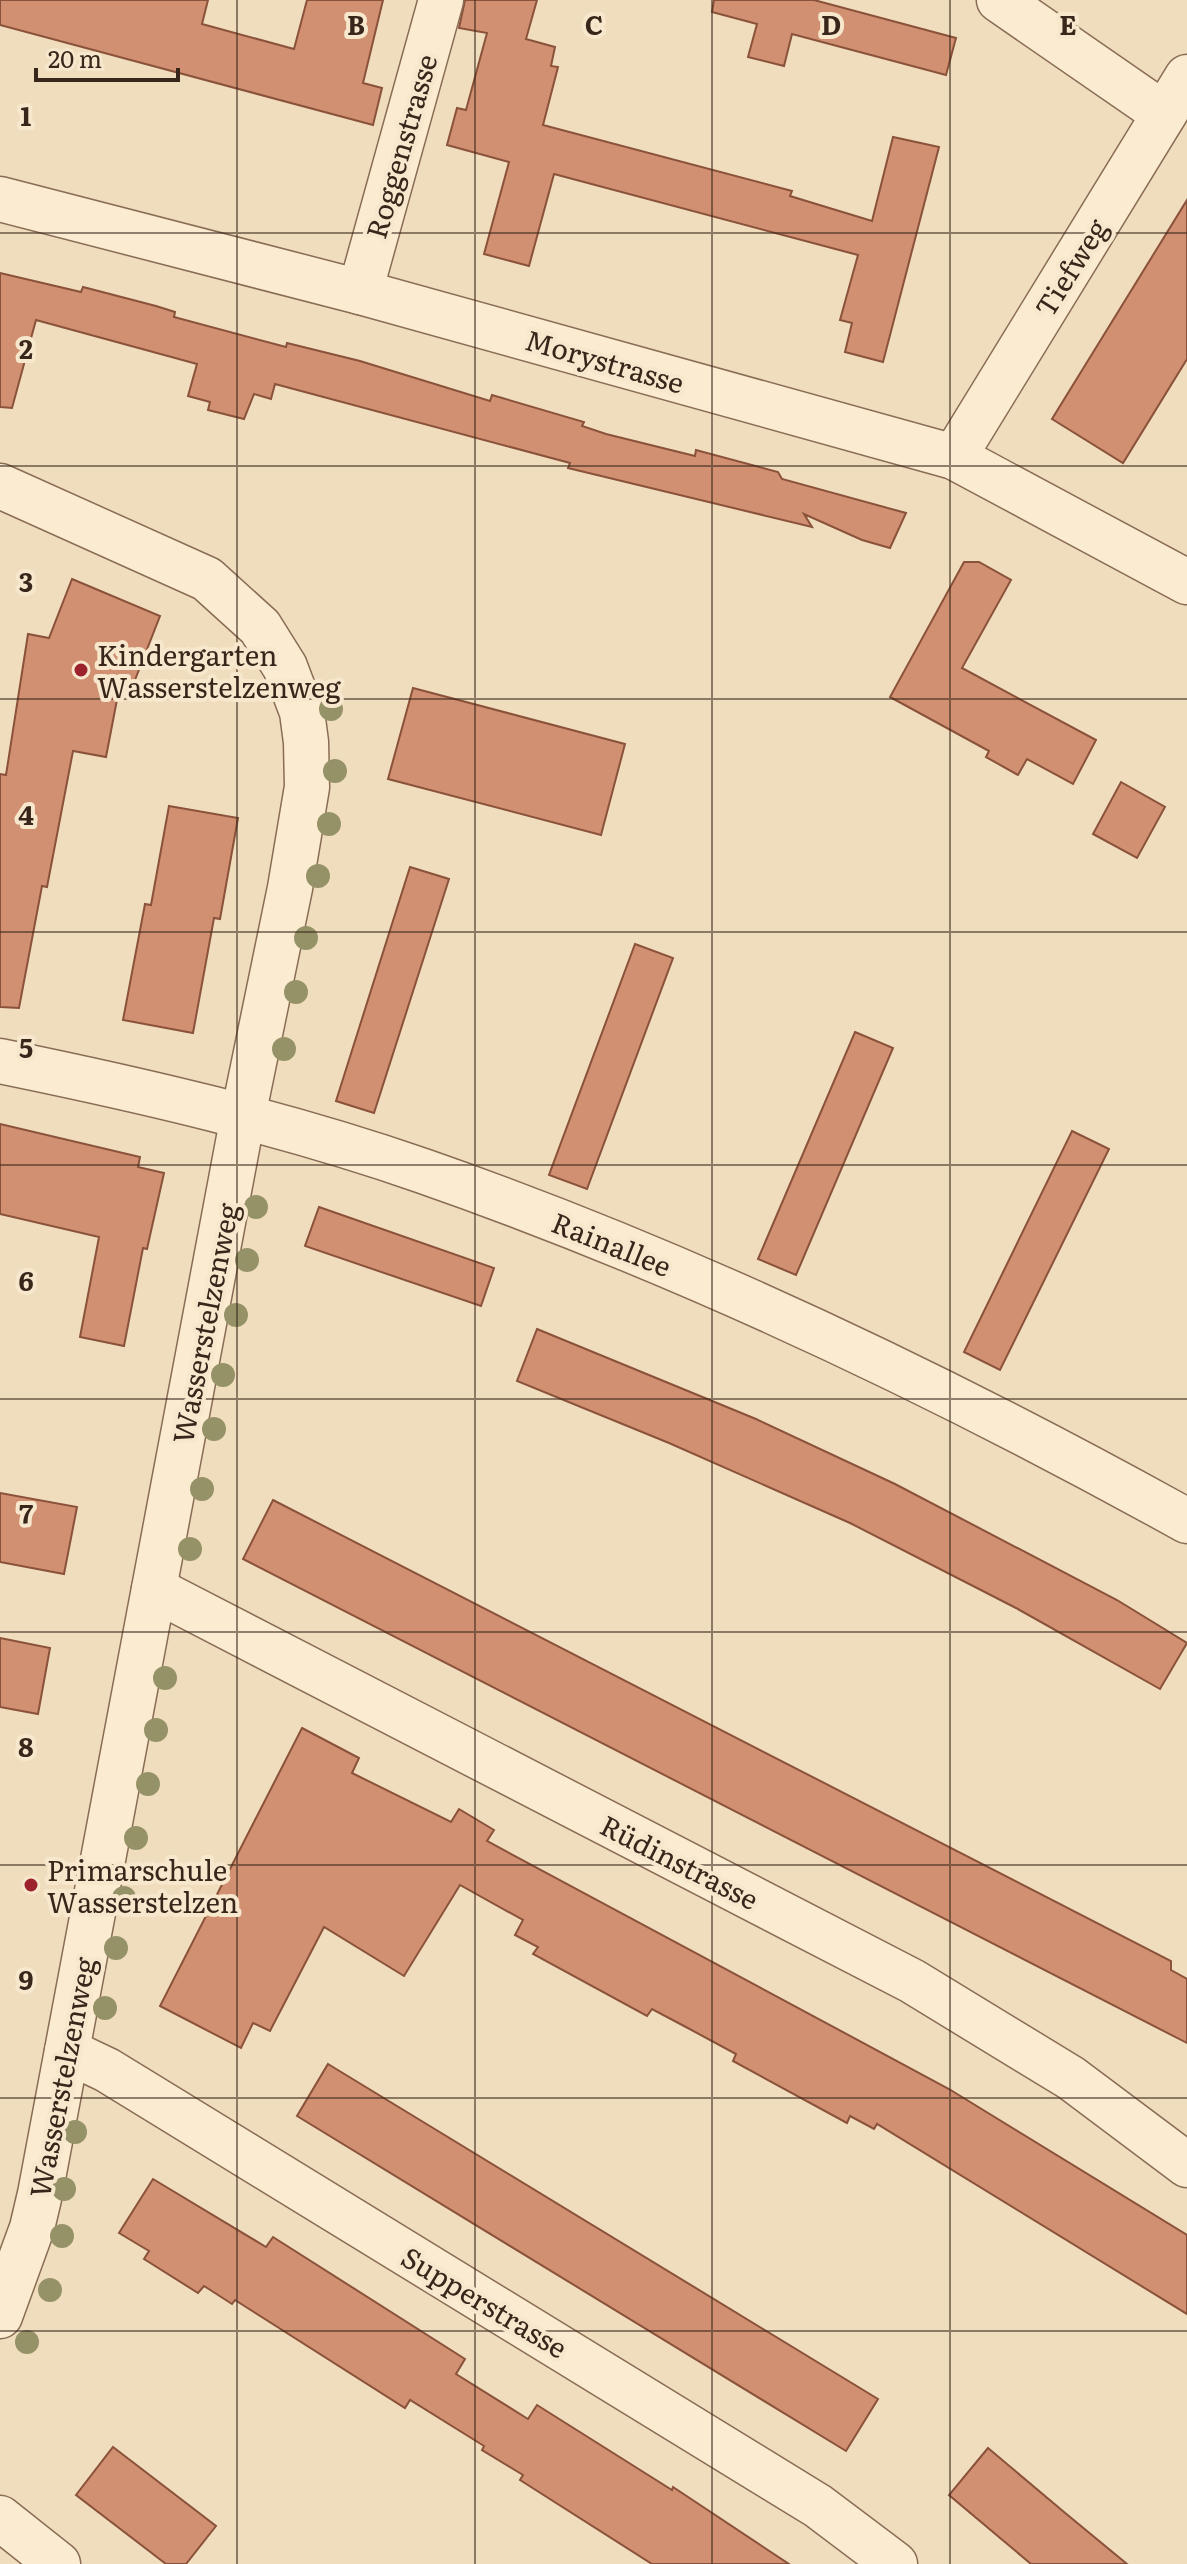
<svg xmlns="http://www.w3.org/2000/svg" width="1187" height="2564" viewBox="0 0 1187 2564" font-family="Literata,serif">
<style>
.building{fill:#d19071;stroke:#8a523a;stroke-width:2}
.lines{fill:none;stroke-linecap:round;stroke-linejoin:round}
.minor-casing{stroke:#896c55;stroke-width:47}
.minor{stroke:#fbebd1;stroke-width:44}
.tree{fill:#969267}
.grid{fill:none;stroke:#38261b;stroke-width:2;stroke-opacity:0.55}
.poi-dot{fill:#9c222e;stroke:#f7e7cd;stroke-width:3}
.labels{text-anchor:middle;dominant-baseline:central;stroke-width:8;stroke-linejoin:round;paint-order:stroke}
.street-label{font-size:28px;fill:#38261b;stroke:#f7e7cd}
.poi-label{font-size:28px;fill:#38261b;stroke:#f7e7cd;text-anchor:start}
.grid-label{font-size:26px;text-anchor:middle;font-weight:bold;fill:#38261b;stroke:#f7e7cd;stroke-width:8;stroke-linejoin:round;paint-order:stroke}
</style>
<rect width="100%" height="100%" fill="#f0ddbd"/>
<!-- building -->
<g class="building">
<polygon points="0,0 208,0 202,24 294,49 307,0 383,0 363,83 382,88 373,125 0,25"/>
<polygon points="465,0 537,0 526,39 555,47 551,66 558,67 543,125 792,191 790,196 872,221 893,137 939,147 883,362 845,352 852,323 840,320 858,255 554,174 529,266 484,254 509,162 447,145 457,108 466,110 487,33 459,28"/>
<polygon points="714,0 814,0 956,38 946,75 792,34 784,66 748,57 757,24 712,12"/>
<polygon points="1187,200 1187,359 1123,463 1052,419"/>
<polygon points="0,273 81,292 83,287 156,306 175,312 174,317 286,347 287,343 360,361 490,401 492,395 584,422 582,426 606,434 695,456 696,450 778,472 782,479 906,513 890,548 862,540 804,514 812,527 568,468 570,463 275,384 271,399 254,394 244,419 208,410 210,402 188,396 197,364 36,320 12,408 0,407"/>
<polygon points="964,562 979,562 1011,580 962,668 1096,740 1073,784 1027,759 1018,775 986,757 989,751 890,697"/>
<polygon points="72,579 160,616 133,685 120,684 106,757 73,751 47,887 42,886 19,1008 0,1007 0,774 6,775 28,634 49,638"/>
<polygon points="413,688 625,744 601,835 388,779"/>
<polygon points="1121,782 1165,807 1137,858 1093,834"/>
<polygon points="169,806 238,818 220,919 214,918 193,1033 123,1020 145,904 151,905"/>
<polygon points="410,867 449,879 374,1113 336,1101"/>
<polygon points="635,944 673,958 587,1189 549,1175"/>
<polygon points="855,1032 893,1048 796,1275 758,1259"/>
<polygon points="0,1124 140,1157 138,1167 164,1173 147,1249 143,1248 124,1346 80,1337 99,1237 0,1214"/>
<polygon points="1072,1131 1109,1149 1000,1370 964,1352"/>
<polygon points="319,1207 494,1268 481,1306 305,1246"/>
<polygon points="537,1329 756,1419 895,1484 1117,1600 1187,1643 1160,1689 1016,1608 850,1523 669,1443 517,1381"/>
<polygon points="0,1493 77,1507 64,1574 0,1562"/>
<polygon points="273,1500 1171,1961 1171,1970 1187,1979 1187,2043 243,1559"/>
<polygon points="0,1638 50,1648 38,1714 0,1707"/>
<polygon points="302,1728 359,1758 352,1773 451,1822 459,1809 494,1830 487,1841 949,2089 1187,2235 1187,2314 877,2124 874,2129 850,2116 847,2123 733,2061 736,2054 684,2026 652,2009 647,2016 533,1954 538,1947 515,1935 523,1920 460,1885 404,1976 324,1927 270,2031 253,2023 241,2048 160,2006"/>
<polygon points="328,2064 878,2399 846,2451 297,2116"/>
<polygon points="153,2179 266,2247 273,2237 465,2359 456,2374 528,2419 537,2405 672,2490 673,2487 789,2564 652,2564 520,2480 523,2475 482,2450 484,2446 410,2400 405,2408 235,2300 232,2304 204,2286 198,2293 144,2259 149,2251 119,2233"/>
<polygon points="113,2447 216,2526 186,2564 166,2564 76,2495"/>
<polygon points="988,2448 1064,2512 1127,2564 1031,2564 949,2495"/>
</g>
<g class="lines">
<defs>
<g id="minor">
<polyline points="999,0 1164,114"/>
<polyline points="0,199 360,292 954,457 1187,582"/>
<polyline points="360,292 441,0"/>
<polyline points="954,457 1187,77"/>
<polyline points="0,486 207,579 260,627 285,667 302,712 306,742 307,787 290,888 243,1116 40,2194 32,2228 0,2316"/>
<path d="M0 1061C142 1090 285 1123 423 1171 687 1263 942 1385 1187 1521"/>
<polyline points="154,1589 912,1981 1071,2078 1187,2165"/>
<polyline points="67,2051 107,2070 818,2506 895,2564"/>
<polyline points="0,2518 58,2564"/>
</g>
</defs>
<!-- minor casing -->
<use href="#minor" class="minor-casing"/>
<!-- minor -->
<use href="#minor" class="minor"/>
</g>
<!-- trees -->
<g class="tree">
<circle cx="331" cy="709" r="12"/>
<circle cx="335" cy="771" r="12"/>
<circle cx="329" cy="824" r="12"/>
<circle cx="318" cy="876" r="12"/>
<circle cx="306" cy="938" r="12"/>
<circle cx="296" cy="992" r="12"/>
<circle cx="284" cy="1049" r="12"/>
<circle cx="256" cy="1207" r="12"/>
<circle cx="247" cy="1260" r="12"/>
<circle cx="236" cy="1315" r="12"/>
<circle cx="223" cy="1375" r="12"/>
<circle cx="214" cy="1429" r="12"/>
<circle cx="202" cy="1489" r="12"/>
<circle cx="190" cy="1549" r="12"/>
<circle cx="165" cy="1678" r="12"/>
<circle cx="156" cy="1730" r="12"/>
<circle cx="148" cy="1784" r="12"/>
<circle cx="136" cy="1838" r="12"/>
<circle cx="124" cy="1898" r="12"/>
<circle cx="116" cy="1948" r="12"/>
<circle cx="105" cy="2008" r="12"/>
<circle cx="75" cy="2132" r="12"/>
<circle cx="64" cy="2189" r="12"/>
<circle cx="62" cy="2236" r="12"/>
<circle cx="50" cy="2290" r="12"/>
<circle cx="27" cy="2342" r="12"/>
</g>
<!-- grid -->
<path class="grid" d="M237 0V2564M475 0V2564M712 0V2564M950 0V2564M0 233H1187M0 466H1187M0 699H1187M0 932H1187M0 1165H1187M0 1399H1187M0 1632H1187M0 1865H1187M0 2098H1187M0 2331H1187"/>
<!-- markers -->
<g class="poi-dot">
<circle cx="81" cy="670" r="8"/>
<circle cx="31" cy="1885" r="8"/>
</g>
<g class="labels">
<!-- street labels -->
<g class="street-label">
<text transform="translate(400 146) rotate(-74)">Roggenstrasse</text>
<text transform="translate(1070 267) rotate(-58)">Tiefweg</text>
<text transform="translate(605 360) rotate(16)">Morystrasse</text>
<text transform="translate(612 1243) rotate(22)">Rainallee</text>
<text transform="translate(204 1323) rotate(-79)">Wasserstelzenweg</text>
<text transform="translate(680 1861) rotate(27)">Rüdinstrasse</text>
<text transform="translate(61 2077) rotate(-79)">Wasserstelzenweg</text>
<text transform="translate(485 2301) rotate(31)">Supperstrasse</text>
</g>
<!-- poi labels -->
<g class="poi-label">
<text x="97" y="654">Kindergarten<tspan x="97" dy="32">Wasserstelzenweg</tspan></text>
<text x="47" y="1869">Primarschule<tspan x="47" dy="32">Wasserstelzen</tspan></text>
</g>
</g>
<g class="grid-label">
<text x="356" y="35">B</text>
<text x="594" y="35">C</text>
<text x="831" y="35">D</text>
<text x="1068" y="35">E</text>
<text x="26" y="126">1</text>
<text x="26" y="359">2</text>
<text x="26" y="592">3</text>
<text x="26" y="825">4</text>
<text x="26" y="1058">5</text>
<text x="26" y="1291">6</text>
<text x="26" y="1524">7</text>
<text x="26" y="1757">8</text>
<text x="26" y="1990">9</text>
</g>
<!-- scale -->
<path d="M36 68v12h142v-12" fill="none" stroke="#38261b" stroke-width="4"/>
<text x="48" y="68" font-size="24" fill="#38261b" stroke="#f7e7cd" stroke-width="6" paint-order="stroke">20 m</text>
</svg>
